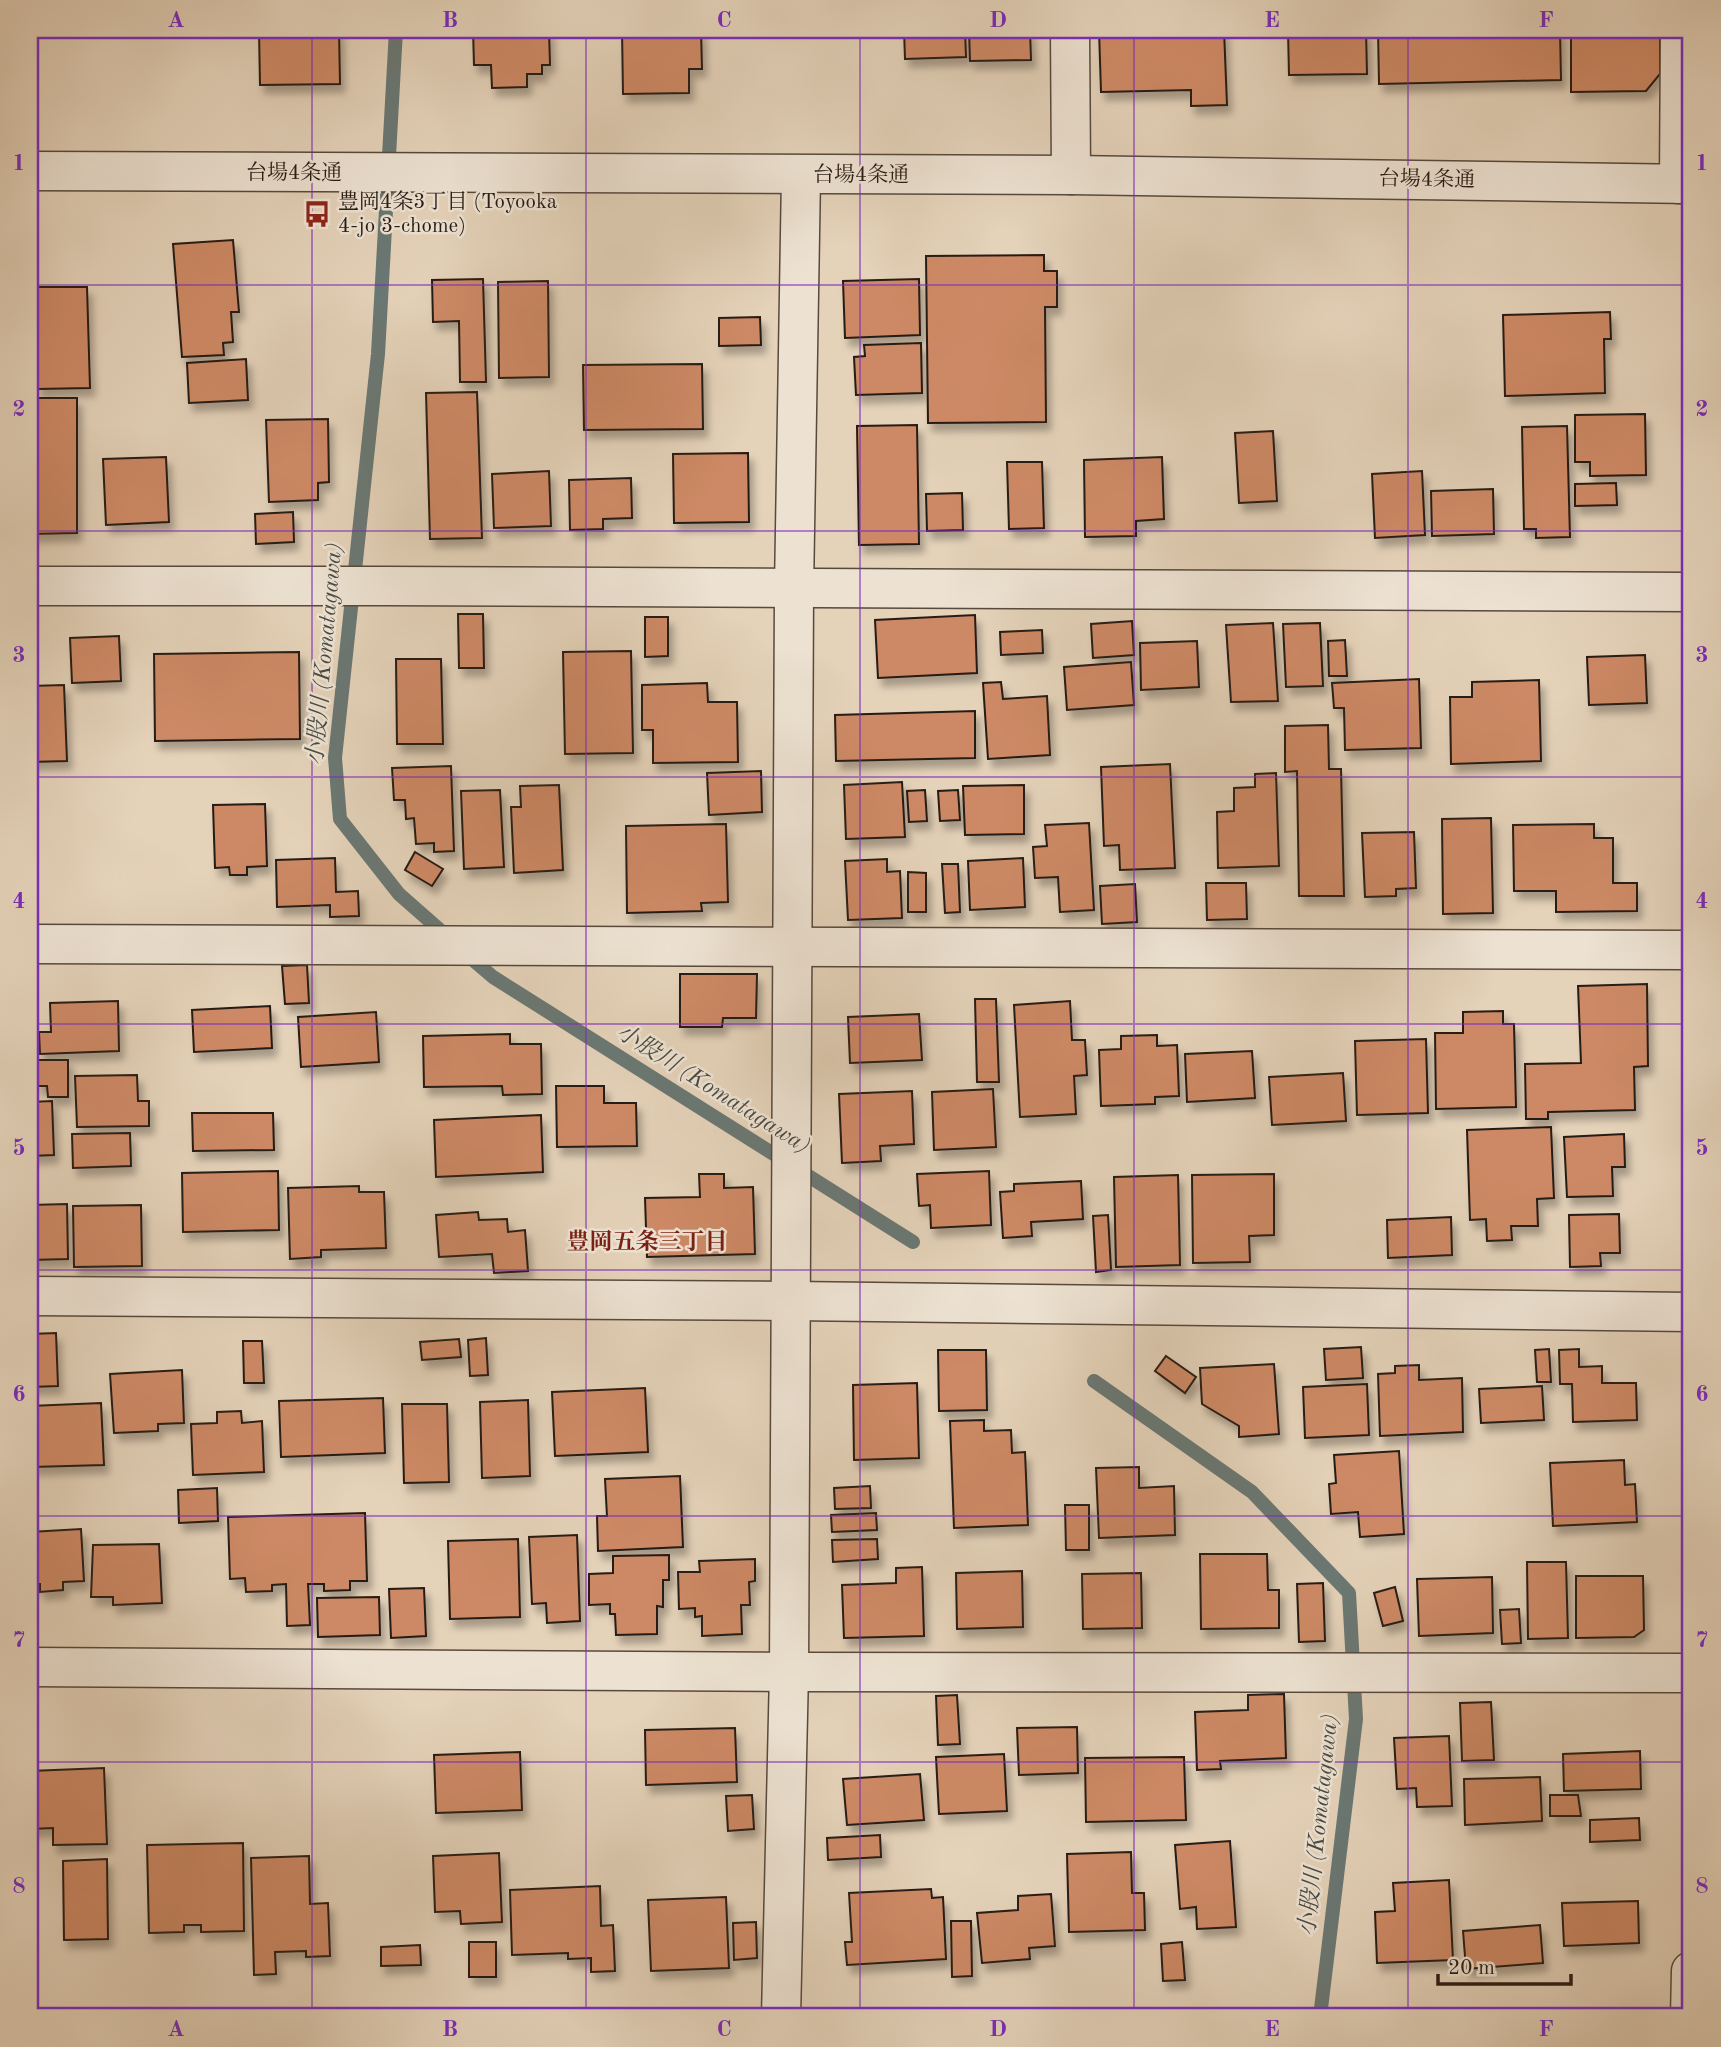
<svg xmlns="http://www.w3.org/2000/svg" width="1721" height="2047" viewBox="0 0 1721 2047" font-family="'Old Standard TT','Noto Serif JP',serif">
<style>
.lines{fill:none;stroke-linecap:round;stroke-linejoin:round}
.stream{stroke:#6a7874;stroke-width:14}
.building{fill:#cd8965;stroke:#281b14;stroke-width:2;filter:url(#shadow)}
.minor-casing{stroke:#57493d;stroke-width:41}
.minor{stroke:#ede2d2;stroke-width:38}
.grid{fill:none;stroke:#7b2cbf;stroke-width:2;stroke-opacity:0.55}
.labels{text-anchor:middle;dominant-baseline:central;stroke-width:5;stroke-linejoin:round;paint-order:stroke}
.street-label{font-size:21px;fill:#281b14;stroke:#ede2d2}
.poi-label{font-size:21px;fill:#281b14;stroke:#ede2d2;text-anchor:start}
.water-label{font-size:23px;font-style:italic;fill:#494a44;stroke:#ede2d2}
.neighbourhood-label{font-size:23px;font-weight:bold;fill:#7a1f14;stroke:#ede2d2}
.neatline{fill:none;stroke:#7b2cbf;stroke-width:2.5}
.grid-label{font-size:23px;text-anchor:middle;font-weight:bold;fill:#7b2cbf}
</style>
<defs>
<filter id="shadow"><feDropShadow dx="4.5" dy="8" stdDeviation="3.5" flood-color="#0004"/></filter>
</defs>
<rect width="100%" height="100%" fill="#e4d2b9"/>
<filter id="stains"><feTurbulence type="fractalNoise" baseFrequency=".00286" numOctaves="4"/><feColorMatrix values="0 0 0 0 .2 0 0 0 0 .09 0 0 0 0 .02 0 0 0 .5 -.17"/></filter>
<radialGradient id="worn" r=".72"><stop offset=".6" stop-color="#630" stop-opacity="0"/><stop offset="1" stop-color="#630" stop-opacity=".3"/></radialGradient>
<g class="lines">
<!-- stream -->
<g class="stream">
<polyline points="396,30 378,354 335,758 340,819 399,894 449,938"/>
<polyline points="466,954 493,977 913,1242"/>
<polyline points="1094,1381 1252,1492 1349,1593 1356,1719 1320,2017"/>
</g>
</g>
<!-- building -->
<g class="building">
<polygon points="259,30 339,30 340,84 260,85"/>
<polygon points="473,30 549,30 550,65 542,65 542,74 527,74 527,87 492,88 491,65 474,65"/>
<polygon points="622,30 701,30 702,69 689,69 689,93 623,94"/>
<polygon points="904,30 965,30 966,57 905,59"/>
<polygon points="969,30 1030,30 1031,60 970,61"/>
<polygon points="1099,30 1224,30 1227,105 1191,106 1191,90 1101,92"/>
<polygon points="1288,30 1366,30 1367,74 1289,75"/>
<polygon points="1378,30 1560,30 1561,80 1379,84"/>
<polygon points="1571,30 1660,30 1660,74 1646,91 1571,92"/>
<polygon points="233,240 239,312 231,312 233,342 223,343 224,355 182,357 173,244"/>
<polygon points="1044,255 1044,271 1057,271 1057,307 1045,307 1046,422 928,423 926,256"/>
<polygon points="483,279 486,382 460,382 459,321 433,322 432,280"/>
<polygon points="919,279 920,335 845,338 843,281"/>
<polygon points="548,281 549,377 499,378 498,282"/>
<polygon points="35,287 87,287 90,388 37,389 36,358 30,358 30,312 35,312"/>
<polygon points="1610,312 1611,339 1604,339 1605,393 1505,396 1503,315"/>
<polygon points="760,317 761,345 719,346 719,318"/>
<polygon points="921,343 922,393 856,395 854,357 865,356 864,345"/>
<polygon points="246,359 248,400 189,403 187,363"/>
<polygon points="702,364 703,429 584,430 583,365"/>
<polygon points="477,392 482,538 430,539 426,393"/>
<polygon points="30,398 77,398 77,533 30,534"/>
<polygon points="1645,414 1646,475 1590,476 1590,462 1575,462 1575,415"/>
<polygon points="328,419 329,482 318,483 318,500 269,502 266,420"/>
<polygon points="917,425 919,544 859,545 857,426"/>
<polygon points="1567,426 1570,537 1536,538 1536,529 1524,529 1522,427"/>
<polygon points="1273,431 1277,501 1239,503 1235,433"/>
<polygon points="748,453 749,522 674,523 673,454"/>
<polygon points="166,457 169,522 106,525 103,459"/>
<polygon points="1162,457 1164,519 1136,521 1136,536 1085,537 1084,460"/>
<polygon points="1007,462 1042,462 1044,528 1009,529"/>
<polygon points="549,471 551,526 494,528 492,474"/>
<polygon points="1422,471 1425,535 1375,538 1372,474"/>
<polygon points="631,478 632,518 603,519 603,529 570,530 569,480"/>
<polygon points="1616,483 1617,505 1575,506 1575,484"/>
<polygon points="1493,489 1494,534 1432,536 1431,491"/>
<polygon points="962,493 963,530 927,531 926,494"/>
<polygon points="293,512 294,542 256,544 255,514"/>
<polygon points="458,614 483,614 484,668 459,668"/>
<polygon points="975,615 977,673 878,678 875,620"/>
<polygon points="645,617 668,617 668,656 645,657"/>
<polygon points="1132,621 1134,655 1093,658 1091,624"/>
<polygon points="1273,623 1278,701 1231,702 1226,625"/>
<polygon points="1320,623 1323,686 1286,687 1283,624"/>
<polygon points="1042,630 1043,653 1001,655 1000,632"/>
<polygon points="119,636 121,681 72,683 70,638"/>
<polygon points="1345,640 1347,676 1329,676 1328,641"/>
<polygon points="1197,641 1199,687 1141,690 1140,643"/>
<polygon points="631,651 633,753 565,754 563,652"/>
<polygon points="299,652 300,739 155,741 154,654"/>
<polygon points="1645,655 1647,703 1589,705 1587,657"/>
<polygon points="396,659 441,659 443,744 397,744"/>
<polygon points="1131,662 1134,705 1067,710 1064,667"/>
<polygon points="1419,679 1421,748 1345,750 1344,708 1334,708 1332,683"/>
<polygon points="1539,680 1541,761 1451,764 1450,697 1472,697 1472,682"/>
<polygon points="1001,682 1003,699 1047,696 1050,755 988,759 983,683"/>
<polygon points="707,683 708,702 737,702 738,762 653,763 653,730 642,730 642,685"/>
<polygon points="64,685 67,761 30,762 30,686"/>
<polygon points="975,711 975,758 836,761 835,715"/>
<polygon points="1328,725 1329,769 1341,769 1344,896 1299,896 1297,771 1285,772 1285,726"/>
<polygon points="1170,764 1175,868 1120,870 1119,845 1104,846 1101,767"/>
<polygon points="451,766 454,851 434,852 434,843 416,844 414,818 406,819 405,800 394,800 392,768"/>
<polygon points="761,771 762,812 709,815 707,773"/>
<polygon points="1276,773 1279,866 1218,868 1217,812 1234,811 1234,788 1255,787 1255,774"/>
<polygon points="902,782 905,837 846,839 844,785"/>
<polygon points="559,785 563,870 514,873 511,807 521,807 520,786"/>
<polygon points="1024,785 1024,834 965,835 963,786"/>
<polygon points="500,790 504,867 464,869 461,791"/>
<polygon points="925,790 927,821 909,822 907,791"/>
<polygon points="958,790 960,820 940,821 938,791"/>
<polygon points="265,804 267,866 247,867 247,875 230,875 229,867 215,868 213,805"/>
<polygon points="1491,818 1493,913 1443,914 1442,819"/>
<polygon points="1089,823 1094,910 1060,912 1058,877 1035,878 1033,847 1047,846 1045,825"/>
<polygon points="726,824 728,902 701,903 702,911 627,913 626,826"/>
<polygon points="1594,824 1594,838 1613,838 1613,883 1637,883 1637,911 1556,912 1556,891 1514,891 1513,825"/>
<polygon points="1414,832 1416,888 1396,889 1396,896 1365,897 1362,833"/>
<polygon points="415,852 443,869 432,886 405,870"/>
<polygon points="335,858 336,892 358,891 359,916 330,917 330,905 277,907 276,860"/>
<polygon points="1023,858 1025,907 970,910 968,861"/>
<polygon points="887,859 887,872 900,871 902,918 848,920 845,861"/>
<polygon points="942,864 958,864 960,912 945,913"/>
<polygon points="908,872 926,873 926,912 908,912"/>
<polygon points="1206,883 1246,883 1247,919 1207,920"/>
<polygon points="1135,884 1137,922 1102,924 1100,886"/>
<polygon points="307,965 309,1003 285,1004 282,966"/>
<polygon points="680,974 757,974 756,1018 723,1018 722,1027 680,1027"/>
<polygon points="1647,984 1648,1066 1634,1067 1635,1110 1548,1112 1548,1119 1526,1119 1525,1064 1581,1063 1578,986"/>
<polygon points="975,999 996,999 999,1082 977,1082"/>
<polygon points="118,1001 119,1051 40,1054 39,1032 51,1032 50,1003"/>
<polygon points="1070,1001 1072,1040 1085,1040 1087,1075 1074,1076 1076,1114 1020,1117 1014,1005"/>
<polygon points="270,1006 272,1048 194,1052 192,1010"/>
<polygon points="1503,1011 1503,1024 1514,1024 1516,1107 1436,1109 1435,1033 1463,1033 1463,1012"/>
<polygon points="376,1012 379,1062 301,1067 298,1017"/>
<polygon points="919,1014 922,1060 850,1063 848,1017"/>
<polygon points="510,1034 510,1044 541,1044 542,1094 503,1095 502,1086 424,1087 423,1036"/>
<polygon points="1157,1035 1157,1046 1177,1045 1179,1096 1155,1097 1155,1104 1101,1106 1099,1050 1121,1049 1121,1036"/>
<polygon points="1426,1039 1428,1113 1357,1115 1355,1041"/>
<polygon points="1252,1051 1255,1098 1187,1102 1185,1054"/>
<polygon points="36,1060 68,1060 68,1097 48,1097 47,1086 37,1086"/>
<polygon points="1343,1073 1346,1121 1272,1125 1269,1077"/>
<polygon points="137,1075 138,1101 149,1101 149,1126 77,1127 75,1076"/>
<polygon points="556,1086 604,1086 604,1103 636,1103 637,1146 557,1147"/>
<polygon points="993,1089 996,1147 934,1150 932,1092"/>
<polygon points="912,1091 914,1144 880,1146 881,1161 842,1163 839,1094"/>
<polygon points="52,1101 54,1155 30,1156 30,1102"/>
<polygon points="192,1113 273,1113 274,1150 193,1151"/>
<polygon points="541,1115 543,1172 436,1177 434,1120"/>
<polygon points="1551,1127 1554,1198 1537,1199 1538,1226 1511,1226 1512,1240 1487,1241 1486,1219 1470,1220 1467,1130"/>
<polygon points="130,1133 131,1166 73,1168 72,1134"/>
<polygon points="1624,1134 1625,1167 1612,1167 1613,1196 1567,1197 1564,1137"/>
<polygon points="278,1171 279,1230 183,1232 182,1173"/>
<polygon points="989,1171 991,1225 931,1228 930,1205 919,1206 917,1174"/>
<polygon points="699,1174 724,1174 724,1188 753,1187 755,1254 647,1257 645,1198 700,1197"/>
<polygon points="1274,1174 1274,1235 1249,1236 1250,1262 1193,1263 1192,1175"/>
<polygon points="1178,1175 1180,1265 1116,1267 1114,1177"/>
<polygon points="1081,1181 1083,1219 1031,1222 1032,1236 1003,1238 1000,1192 1014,1191 1014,1184"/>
<polygon points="359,1186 359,1192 384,1192 386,1248 321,1250 321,1257 290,1259 288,1188"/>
<polygon points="67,1204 68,1259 30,1260 30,1205"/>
<polygon points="141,1205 142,1266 74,1267 73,1206"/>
<polygon points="478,1212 479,1220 507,1219 508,1232 525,1230 528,1271 494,1273 492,1254 439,1257 436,1215"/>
<polygon points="1619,1214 1620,1253 1600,1253 1601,1266 1570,1267 1569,1215"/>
<polygon points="1108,1215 1111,1270 1096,1272 1093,1216"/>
<polygon points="1451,1217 1452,1255 1388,1258 1387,1220"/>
<polygon points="56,1333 58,1386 30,1387 30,1334"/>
<polygon points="486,1338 488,1375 470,1376 468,1340"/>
<polygon points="459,1339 461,1357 422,1360 420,1342"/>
<polygon points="243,1341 262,1341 264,1383 244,1383"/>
<polygon points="1361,1347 1363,1378 1326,1380 1324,1349"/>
<polygon points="1549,1349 1551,1382 1537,1382 1535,1350"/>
<polygon points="1579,1349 1579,1367 1602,1366 1602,1383 1636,1383 1637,1420 1573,1422 1572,1384 1560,1384 1559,1350"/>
<polygon points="938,1350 986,1350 987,1410 939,1411"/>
<polygon points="1166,1356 1196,1377 1185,1393 1155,1371"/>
<polygon points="1274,1364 1279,1434 1239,1437 1239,1426 1202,1404 1200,1368"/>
<polygon points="1419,1365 1419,1380 1462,1378 1463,1432 1380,1436 1378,1374 1395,1373 1395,1366"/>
<polygon points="182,1370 184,1423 158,1424 158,1431 114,1433 110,1374"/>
<polygon points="917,1383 919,1458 854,1460 853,1385"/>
<polygon points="1367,1384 1369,1435 1305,1438 1303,1387"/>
<polygon points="1542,1386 1544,1420 1481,1423 1479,1389"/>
<polygon points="645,1388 648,1452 555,1456 552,1392"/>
<polygon points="383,1398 385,1453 281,1457 279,1401"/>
<polygon points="528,1400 530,1476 482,1478 480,1402"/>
<polygon points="101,1403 104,1465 32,1467 30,1406"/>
<polygon points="402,1404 447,1404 449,1482 404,1483"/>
<polygon points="241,1411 242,1423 262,1421 264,1472 193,1475 191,1424 217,1423 217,1412"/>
<polygon points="984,1420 984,1431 1011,1430 1012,1453 1025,1452 1028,1525 954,1528 950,1421"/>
<polygon points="1399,1451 1404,1534 1360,1537 1358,1512 1331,1514 1329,1484 1336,1483 1334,1455"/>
<polygon points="1624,1460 1625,1485 1635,1484 1637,1522 1553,1526 1550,1463"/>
<polygon points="1139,1467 1139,1488 1174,1486 1175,1535 1099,1538 1096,1468"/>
<polygon points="680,1476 683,1547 598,1551 597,1516 607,1516 605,1479"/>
<polygon points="870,1486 871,1508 835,1509 834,1488"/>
<polygon points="217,1488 218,1521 179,1523 178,1490"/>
<polygon points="1065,1505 1089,1505 1089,1550 1066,1550"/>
<polygon points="365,1513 367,1581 350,1581 350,1590 324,1591 324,1584 308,1584 310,1625 287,1626 286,1584 272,1585 272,1591 246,1592 245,1578 230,1579 228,1517"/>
<polygon points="876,1513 877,1530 832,1532 831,1515"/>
<polygon points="81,1529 84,1581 63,1582 63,1590 40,1592 40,1584 30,1584 30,1532"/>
<polygon points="577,1535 580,1621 547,1623 546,1603 532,1604 529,1537"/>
<polygon points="518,1539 520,1617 450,1619 448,1541"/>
<polygon points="877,1539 878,1559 833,1562 832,1540"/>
<polygon points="159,1544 162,1603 113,1605 113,1597 91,1597 93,1545"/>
<polygon points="1200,1554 1267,1554 1268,1590 1279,1590 1279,1628 1201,1629"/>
<polygon points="669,1555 669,1580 663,1580 663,1607 657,1606 657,1634 616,1635 615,1614 610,1614 610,1604 589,1605 589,1574 613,1573 613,1556"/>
<polygon points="755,1559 755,1581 749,1582 750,1605 741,1605 742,1634 702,1636 702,1616 695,1617 695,1608 679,1609 678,1572 700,1572 699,1561"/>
<polygon points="1527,1562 1566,1562 1568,1638 1528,1639"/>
<polygon points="922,1567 924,1636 844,1638 842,1585 896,1583 896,1568"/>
<polygon points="1022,1571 1023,1627 957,1629 956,1573"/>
<polygon points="1141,1573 1142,1628 1083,1629 1082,1574"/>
<polygon points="1576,1576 1643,1576 1644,1630 1634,1637 1576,1638"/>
<polygon points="1492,1577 1493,1633 1419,1636 1417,1579"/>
<polygon points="1323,1583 1325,1641 1299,1642 1297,1584"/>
<polygon points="1395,1587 1403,1621 1383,1626 1374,1593"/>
<polygon points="424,1588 426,1636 391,1638 389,1589"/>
<polygon points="379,1597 380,1635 318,1637 317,1598"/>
<polygon points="1519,1609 1521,1643 1502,1644 1500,1610"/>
<polygon points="1284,1694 1286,1758 1220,1761 1221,1769 1197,1770 1195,1712 1248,1710 1248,1695"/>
<polygon points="957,1695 960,1744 938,1745 936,1696"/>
<polygon points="1491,1702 1494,1760 1462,1761 1460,1703"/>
<polygon points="1077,1727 1078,1773 1019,1775 1017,1728"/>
<polygon points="735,1728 737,1782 646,1785 645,1730"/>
<polygon points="1449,1736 1452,1806 1417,1807 1416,1788 1397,1789 1394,1738"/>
<polygon points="1640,1751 1641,1789 1564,1791 1563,1754"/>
<polygon points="520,1752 522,1810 436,1813 434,1755"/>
<polygon points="1004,1754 1007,1811 939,1814 936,1757"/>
<polygon points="1184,1757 1186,1820 1086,1822 1085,1758"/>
<polygon points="104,1768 107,1844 53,1845 53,1828 30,1829 30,1771"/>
<polygon points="920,1774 924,1820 847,1825 843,1779"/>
<polygon points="1540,1777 1542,1821 1465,1825 1464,1779"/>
<polygon points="752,1795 754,1829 728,1831 726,1796"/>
<polygon points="1550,1795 1578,1795 1581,1816 1550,1816"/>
<polygon points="1639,1818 1640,1840 1590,1842 1590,1820"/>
<polygon points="880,1835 881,1857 828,1860 827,1838"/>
<polygon points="1230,1841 1236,1927 1197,1929 1196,1907 1180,1909 1175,1845"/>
<polygon points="243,1843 244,1931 201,1932 201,1925 184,1925 184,1932 149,1933 147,1845"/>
<polygon points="1131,1852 1132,1893 1144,1893 1145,1930 1069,1932 1067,1854"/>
<polygon points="499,1853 502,1922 461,1924 460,1911 435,1912 433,1856"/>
<polygon points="309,1856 310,1904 328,1903 330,1956 306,1957 306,1951 275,1952 276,1974 254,1975 251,1858"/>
<polygon points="107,1859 108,1939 64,1940 63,1861"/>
<polygon points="1449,1880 1453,1960 1377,1963 1375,1912 1395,1911 1393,1883"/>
<polygon points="600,1886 601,1926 613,1925 615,1971 591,1972 591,1958 568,1959 568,1953 512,1955 510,1890"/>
<polygon points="931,1889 932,1898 943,1897 946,1959 847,1965 845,1942 852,1942 849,1893"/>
<polygon points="1051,1894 1055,1946 1029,1948 1030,1959 982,1963 977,1913 1018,1910 1018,1896"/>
<polygon points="726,1897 729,1968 651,1971 648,1900"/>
<polygon points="1638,1901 1639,1943 1564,1946 1562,1903"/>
<polygon points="951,1921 971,1921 972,1976 952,1977"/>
<polygon points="756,1922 757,1958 734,1960 733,1923"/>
<polygon points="1540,1925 1543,1963 1466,1969 1463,1931"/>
<rect x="469" y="1942" width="27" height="35"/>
<polygon points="1182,1942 1185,1980 1163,1981 1161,1944"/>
<polygon points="420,1945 421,1965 381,1966 381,1947"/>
</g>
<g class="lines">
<defs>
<g id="minor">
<polyline points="1070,30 1071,175"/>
<polyline points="30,171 1071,175 1691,184"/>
<polyline points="1679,184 1680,30"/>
<polyline points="30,586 383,586 1691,592"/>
<polyline points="30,944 1691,950"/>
<polyline points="30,1296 792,1301 1691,1312"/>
<polyline points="30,1667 789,1672 1691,1673"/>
<polyline points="781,2017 789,1672 794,589 801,175"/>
<polyline points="1690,2017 1691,1971"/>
</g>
</defs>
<!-- minor casing -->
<use href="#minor" class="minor-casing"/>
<!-- minor -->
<use href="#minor" class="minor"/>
</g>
<!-- grid -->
<path class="grid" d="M312 30V2017M586 30V2017M860 30V2017M1134 30V2017M1408 30V2017M30 285H1691M30 531H1691M30 777H1691M30 1024H1691M30 1270H1691M30 1516H1691M30 1762H1691"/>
<!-- icons -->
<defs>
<symbol id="bus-bare" viewBox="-9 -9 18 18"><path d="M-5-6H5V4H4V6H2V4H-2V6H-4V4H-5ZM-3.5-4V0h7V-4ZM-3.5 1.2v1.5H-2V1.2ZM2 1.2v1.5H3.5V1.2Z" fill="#8f2418" stroke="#ede2d2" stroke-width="2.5" paint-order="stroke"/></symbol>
</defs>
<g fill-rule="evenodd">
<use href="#bus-bare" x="298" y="195" width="38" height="38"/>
</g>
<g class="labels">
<!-- street labels -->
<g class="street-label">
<text x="294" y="173">台場4条通</text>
<text x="861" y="175">台場4条通</text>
<text transform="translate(1427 180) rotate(1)">台場4条通</text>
</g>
<!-- poi labels -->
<g class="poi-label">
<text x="338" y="202">豊岡4条3丁目 (Toyooka<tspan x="338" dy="24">4-jo 3-chome)</tspan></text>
</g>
<!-- water labels -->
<g class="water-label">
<text transform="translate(325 654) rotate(-85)">小股川 (Komatagawa)</text>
<text transform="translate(713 1089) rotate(32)">小股川 (Komatagawa)</text>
<text transform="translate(1319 1825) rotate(-84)">小股川 (Komatagawa)</text>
</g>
<!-- neighbourhood labels -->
<g class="neighbourhood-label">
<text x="647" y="1242">豊岡五条三丁目</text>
</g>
</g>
<!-- margin -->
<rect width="1721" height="2047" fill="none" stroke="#e4d2b9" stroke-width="77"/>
<!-- scale -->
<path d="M1438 1974v10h133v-10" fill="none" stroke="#281b14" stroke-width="3.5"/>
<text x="1448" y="1974" font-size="21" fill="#281b14" stroke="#ede2d2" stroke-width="5" paint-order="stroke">20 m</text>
<rect x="38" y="38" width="1644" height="1970" class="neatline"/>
<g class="grid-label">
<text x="176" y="27">A</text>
<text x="450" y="27">B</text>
<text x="724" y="27">C</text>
<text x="998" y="27">D</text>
<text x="1272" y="27">E</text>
<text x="1546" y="27">F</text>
<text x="19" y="170">1</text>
<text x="1702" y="170">1</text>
<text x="19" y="416">2</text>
<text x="1702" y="416">2</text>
<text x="19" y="662">3</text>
<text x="1702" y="662">3</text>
<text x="19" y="908">4</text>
<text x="1702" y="908">4</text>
<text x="19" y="1155">5</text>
<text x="1702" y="1155">5</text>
<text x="19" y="1401">6</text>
<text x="1702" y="1401">6</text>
<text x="19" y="1647">7</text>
<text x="1702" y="1647">7</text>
<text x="19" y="1893">8</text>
<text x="1702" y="1893">8</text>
<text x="176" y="2036">A</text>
<text x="450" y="2036">B</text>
<text x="724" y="2036">C</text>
<text x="998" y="2036">D</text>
<text x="1272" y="2036">E</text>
<text x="1546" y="2036">F</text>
</g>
<rect width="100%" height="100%" filter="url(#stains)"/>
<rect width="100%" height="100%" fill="url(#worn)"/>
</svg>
